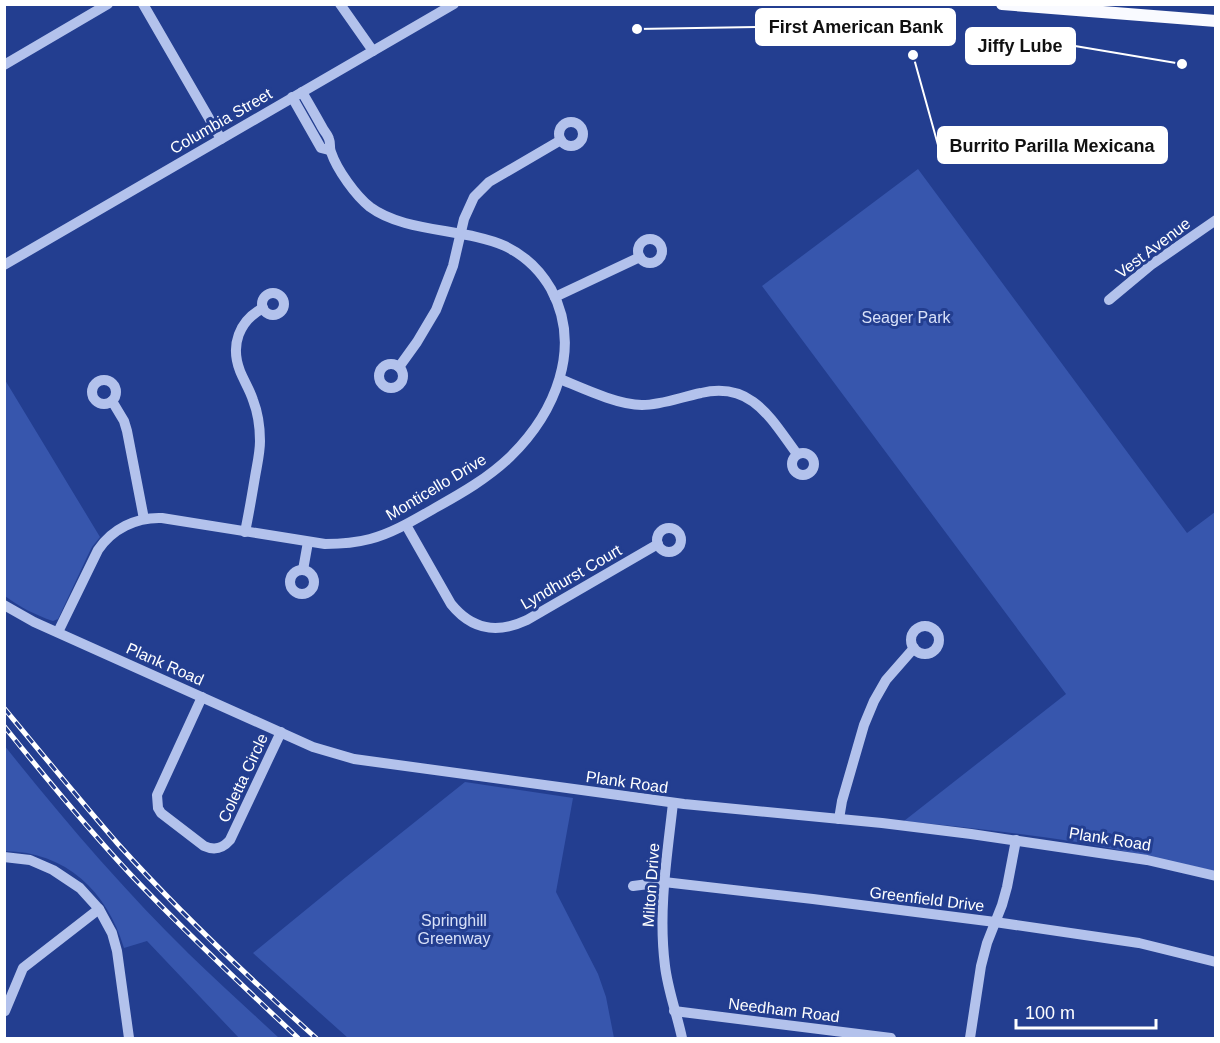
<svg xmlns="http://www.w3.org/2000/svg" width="1220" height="1043" viewBox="0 0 1220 1043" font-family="Arial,sans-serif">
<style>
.green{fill:#3756ad}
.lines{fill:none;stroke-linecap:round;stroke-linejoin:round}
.minor{stroke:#b3c2ec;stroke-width:10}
.major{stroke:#f9faff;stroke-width:12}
.rail-casing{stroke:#fff;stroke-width:5}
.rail{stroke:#233e90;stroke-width:3;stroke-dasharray:9;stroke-linecap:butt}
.labels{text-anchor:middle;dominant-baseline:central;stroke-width:6;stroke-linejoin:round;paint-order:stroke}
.street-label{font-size:16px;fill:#fff;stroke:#233e90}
.park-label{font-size:16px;fill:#d8e1f9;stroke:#233e90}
.leader{fill:none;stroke:#fff;stroke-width:2}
.callout-dot{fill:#fff;stroke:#233e90;stroke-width:2}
.callout{fill:#fff;stroke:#fff;stroke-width:2}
.callout-label{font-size:18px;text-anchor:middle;font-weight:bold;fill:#111}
</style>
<rect width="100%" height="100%" fill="#233e90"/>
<!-- green -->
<g class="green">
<path d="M918 169 1187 533 1215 512V871C1169 861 1123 850 1077 842 1019 833 962 827 904 821L1066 694 762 286Z"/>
<path d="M5 380 100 537 92 547 88 555 58 619 53 621C35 615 20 607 5 596Z"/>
<path d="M4 745C62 818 123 889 189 954 219 983 249 1010 279 1038H239L147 941 124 948C107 891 66 852 5 851Z"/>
<polygon points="465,782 573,798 556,892 598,974 606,997 614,1038 348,1038 253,953 346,877"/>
</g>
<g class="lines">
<!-- minor -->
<g class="minor">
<polyline points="143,4 221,139"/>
<polyline points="340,4 373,51"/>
<polyline points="4,65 108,4"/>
<polyline points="292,97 321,148 329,150"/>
<circle cx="571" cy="134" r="12"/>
<circle cx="650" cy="251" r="12"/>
<polyline points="4,265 454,4"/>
<circle cx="273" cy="304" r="11"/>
<polyline points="555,297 640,257"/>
<polyline points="1109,300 1151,265 1216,220"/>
<circle cx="391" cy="376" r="12"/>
<polyline points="399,367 417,342 436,310 453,266 464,219 474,197 489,182 561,140"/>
<path d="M560 379C582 388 618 405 642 405 662 405 681 397 701 393 752 381 771 419 797 454"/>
<circle cx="104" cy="392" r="12"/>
<polyline points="112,401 124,421 127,431 144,519"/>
<circle cx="803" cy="464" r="11"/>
<path d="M406 525 451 604C472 630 497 634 527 620L658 544"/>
<circle cx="669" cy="540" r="12"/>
<path d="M245 532C249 513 252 495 255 477 257 465 260 453 260 441 260 427 258 413 253 400 250 390 244 381 240 371 230 345 239 321 263 308"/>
<polyline points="303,570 308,542"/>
<circle cx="302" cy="582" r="12"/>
<polyline points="4,605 34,622 313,747 354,759 684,804 882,823 971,834 1147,860 1216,876"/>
<circle cx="925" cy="640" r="14"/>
<path d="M58 632 98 550C112 529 136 517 162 518L325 544C340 544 355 543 370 539 393 533 414 520 435 508 462 493 488 478 510 457 555 413 583 348 551 289 540 270 524 255 505 246 465 228 405 233 370 207 356 196 337 170 331 152 329 148 331 144 329 139 328 135 324 131 322 127 316 116 309 104 302 92"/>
<path d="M202 697 157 795 158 808 161 813 204 846C215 851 223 848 230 840L281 732"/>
<path d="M673 803C667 857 658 911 665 966 668 991 677 1014 682 1038"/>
<polyline points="839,819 842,801 864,725 874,701 886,680 914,648"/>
<polyline points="4,857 30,860 53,870 80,888 99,909 112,933 117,951 129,1038"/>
<polyline points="633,886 664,882 813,899 995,922 1139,943 1216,962"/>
<polyline points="5,1011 23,968 99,909"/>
<polyline points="674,1011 891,1038"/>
<polyline points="970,1038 981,966 987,943 1002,905 1007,887 1016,840"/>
</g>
<!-- major -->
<polyline class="major" points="1002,4 1216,21"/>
<defs>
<g id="rail">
<path d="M4 708C42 754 79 799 118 844 180 913 247 976 316 1038"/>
<path d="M4 726C45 777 87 828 132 876 185 932 242 985 298 1038"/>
</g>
</defs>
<!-- rail casing -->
<use href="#rail" class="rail-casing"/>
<!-- rail -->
<use href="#rail" class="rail"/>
</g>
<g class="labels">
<!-- street labels -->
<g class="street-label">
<text transform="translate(221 121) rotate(-30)">Columbia Street</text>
<text transform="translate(1153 248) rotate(-37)">Vest Avenue</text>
<text transform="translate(436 487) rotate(-31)">Monticello Drive</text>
<text transform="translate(571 577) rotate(-30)">Lyndhurst Court</text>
<text transform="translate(165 664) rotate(24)">Plank Road</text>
<text transform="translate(243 778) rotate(-65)">Coletta Circle</text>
<text transform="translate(627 782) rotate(8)">Plank Road</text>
<text transform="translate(1110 839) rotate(9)">Plank Road</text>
<text transform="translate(651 885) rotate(-86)">Milton Drive</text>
<text transform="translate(927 899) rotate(7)">Greenfield Drive</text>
<text transform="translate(784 1010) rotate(7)">Needham Road</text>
</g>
<!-- park labels -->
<g class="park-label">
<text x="906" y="317">Seager Park</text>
<text x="454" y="920">Springhill<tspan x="454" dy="18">Greenway</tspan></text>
</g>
</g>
<!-- callouts -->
<path class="leader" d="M637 29L756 27M1182 64L1075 46M913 55L938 145"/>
<g class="callout-dot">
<circle cx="637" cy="29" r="6"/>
<circle cx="1182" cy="64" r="6"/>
<circle cx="913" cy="55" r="6"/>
</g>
<g class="callout">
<rect x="756" y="9" width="199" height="36" rx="6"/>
<rect x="966" y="28" width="109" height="36" rx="6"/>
<rect x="938" y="127" width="229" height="36" rx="6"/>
</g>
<g class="callout-label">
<text x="856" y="33">First American Bank</text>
<text x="1020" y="52">Jiffy Lube</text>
<text x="1052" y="152">Burrito Parilla Mexicana</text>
</g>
<!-- border -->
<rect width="1220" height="1043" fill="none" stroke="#ffffff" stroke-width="12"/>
<!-- scale -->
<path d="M1016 1019v9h140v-9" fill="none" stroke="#ffffff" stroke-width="3"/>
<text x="1025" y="1019" font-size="18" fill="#ffffff" stroke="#233e90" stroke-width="4.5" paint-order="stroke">100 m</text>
</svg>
